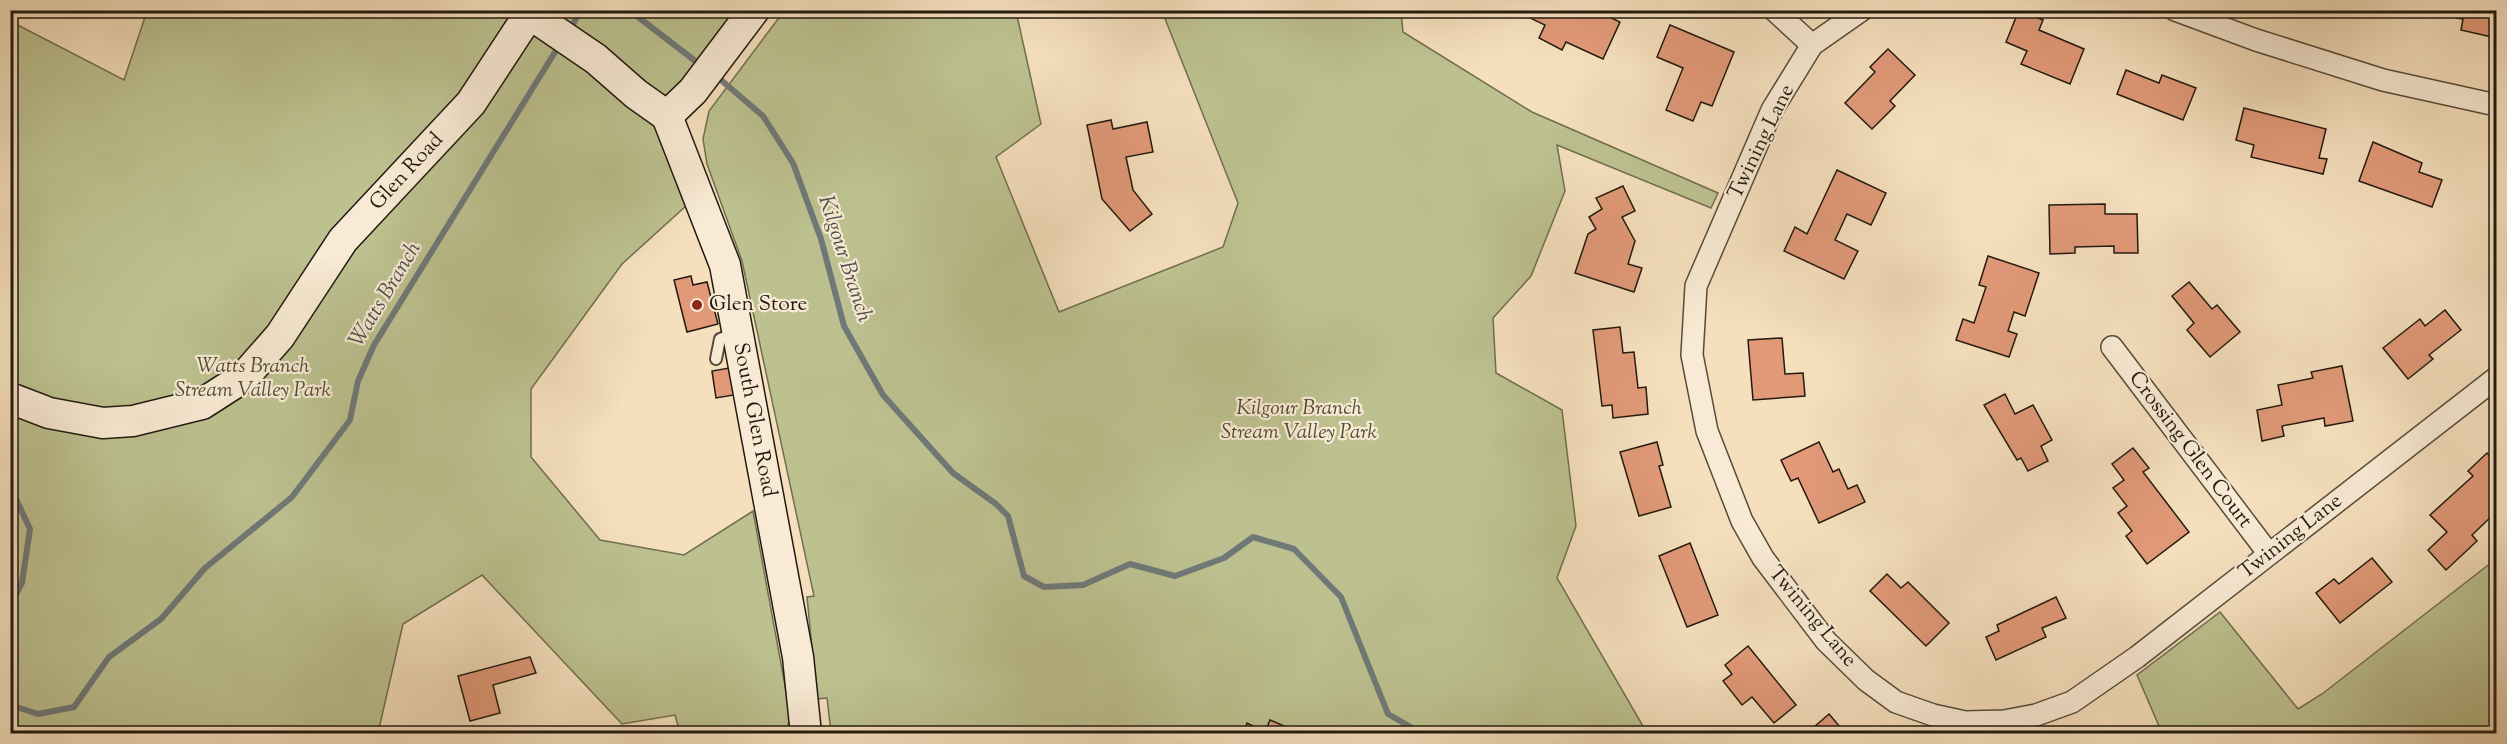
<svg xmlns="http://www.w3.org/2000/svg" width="2507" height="744" viewBox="0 0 2507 744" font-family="'Sorts Mill Goudy',serif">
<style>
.green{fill:#bdc190;stroke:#706e50;stroke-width:1.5}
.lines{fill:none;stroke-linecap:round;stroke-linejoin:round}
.stream{stroke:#6f7978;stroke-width:6}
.building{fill:#e19978;stroke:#221a10;stroke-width:1.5}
.service-casing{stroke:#574b3b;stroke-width:14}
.minor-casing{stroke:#574b3b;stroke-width:24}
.secondary-casing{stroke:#221a10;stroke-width:33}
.service{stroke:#f8ead4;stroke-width:10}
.minor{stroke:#f8ead4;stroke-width:21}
.secondary{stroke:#f8ead4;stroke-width:30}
.poi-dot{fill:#8f2418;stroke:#f8ead4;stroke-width:2}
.labels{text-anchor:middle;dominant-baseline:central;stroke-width:4.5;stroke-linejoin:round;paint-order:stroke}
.street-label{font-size:21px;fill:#221a10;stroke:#f8ead4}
.poi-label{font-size:21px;fill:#221a10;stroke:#f8ead4;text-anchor:start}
.park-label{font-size:21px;font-style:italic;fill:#504c36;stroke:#f8ead4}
.water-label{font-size:22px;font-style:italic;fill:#4f524d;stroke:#f8ead4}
</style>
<rect width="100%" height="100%" fill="#f5dfbd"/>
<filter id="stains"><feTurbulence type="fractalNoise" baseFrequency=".00333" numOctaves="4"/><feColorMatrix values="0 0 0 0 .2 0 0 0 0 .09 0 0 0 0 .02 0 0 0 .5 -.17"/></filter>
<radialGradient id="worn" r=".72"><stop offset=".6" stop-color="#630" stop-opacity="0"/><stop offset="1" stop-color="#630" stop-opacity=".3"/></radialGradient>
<!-- green -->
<g class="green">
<polygon points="147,11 754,11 667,116 698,195 622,264 531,389 531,457 600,540 684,555 753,511 790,713 787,733 680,733 675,715 622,724 482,575 403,624 378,733 11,733 10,21 124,80"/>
<polygon points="784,11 1016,11 1041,124 996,157 1059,312 1223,247 1238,203 1162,11 1401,11 1403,32 1532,112 1718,193 1711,208 1557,145 1565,191 1531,276 1493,318 1496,373 1562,410 1576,526 1557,578 1647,733 831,733 827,698 817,699 807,597 814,596 742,261 707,164 703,139 709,111"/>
<polygon points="2496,559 2496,733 2162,733 2137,675 2220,612 2298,709 2322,694"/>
</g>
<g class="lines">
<!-- stream -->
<g class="stream">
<polyline points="629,10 694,60"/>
<polyline points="569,31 581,10"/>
<polyline points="721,80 763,116 793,163 821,239 844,326 883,395 953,473 996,504 1008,516 1024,576 1044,587 1083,585 1130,564 1175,576 1224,558 1253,537 1294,549 1341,597 1388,714 1423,734"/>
<polyline points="10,486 30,529 22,583 10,605"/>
<polyline points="10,705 38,714 74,707 109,657 161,619 205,568 292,497 350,420 358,381 374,345 560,44"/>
</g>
</g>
<!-- building -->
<g class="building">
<polygon points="1524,10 1595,10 1620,22 1603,59 1566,42 1562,50 1539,38 1545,25 1522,14"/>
<polygon points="2019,10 2043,20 2039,30 2084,49 2070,84 2021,64 2027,51 2006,42"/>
<polygon points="2389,10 2418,10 2416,18"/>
<polygon points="2457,10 2496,10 2496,38 2461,30 2463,19 2456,18"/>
<polygon points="1670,25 1734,52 1712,106 1701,102 1693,121 1666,110 1683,68 1657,57"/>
<polygon points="1888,49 1915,75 1890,101 1895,106 1872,129 1845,103 1875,72 1870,67"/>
<polygon points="2126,70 2159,83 2162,75 2196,88 2183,120 2117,94"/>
<polygon points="2244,108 2326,129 2319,158 2327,159 2323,174 2251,157 2254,145 2236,140"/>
<polygon points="1111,120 1113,129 1147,122 1153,152 1126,157 1133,190 1152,214 1130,231 1102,199 1087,125"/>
<polygon points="2373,142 2422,163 2419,172 2442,180 2432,207 2359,181"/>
<polygon points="1837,170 1886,193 1871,225 1847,214 1835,240 1858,251 1844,279 1784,251 1795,227 1807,234"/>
<polygon points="1623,186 1635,211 1622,217 1635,241 1628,264 1642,268 1634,292 1575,273 1588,234 1596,229 1589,217 1602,209 1596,198"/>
<polygon points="2105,204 2105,214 2137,214 2138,253 2114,253 2114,246 2075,247 2075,253 2050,254 2049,205"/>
<polygon points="1988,256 2039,273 2025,316 2014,312 2008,331 2017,334 2009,357 1956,340 1963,319 1974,323 1986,287 1979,285"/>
<polygon points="691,276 693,285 707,282 718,324 687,332 674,280"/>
<polygon points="2189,282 2212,309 2217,305 2240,332 2210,357 2187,330 2194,323 2172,296"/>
<polygon points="2445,310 2461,330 2429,355 2433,359 2408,379 2383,348 2420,319 2425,326"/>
<polygon points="1620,327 1623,353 1634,352 1638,388 1646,387 1648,414 1613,418 1612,405 1602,406 1593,330"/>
<polygon points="1782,338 1785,374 1803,373 1805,396 1753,400 1748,340"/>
<polygon points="2342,366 2353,421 2325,426 2324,418 2282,426 2284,436 2262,441 2257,410 2282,405 2278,385 2313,378 2311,372"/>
<polygon points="729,368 734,395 716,398 712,371"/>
<polygon points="2005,394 2015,414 2033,405 2052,440 2041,446 2048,461 2028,471 2021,458 2017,460 1984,405"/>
<polygon points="1657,442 1663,465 1659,466 1671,507 1639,516 1620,452"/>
<polygon points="1819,442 1833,472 1839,469 1848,489 1857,485 1865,502 1819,523 1798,478 1791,481 1781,460"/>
<polygon points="2133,448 2149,468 2143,472 2189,532 2147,564 2126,536 2132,531 2118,513 2127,506 2113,488 2124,480 2112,464"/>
<polygon points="2487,453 2496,463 2496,512 2472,535 2477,541 2446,570 2428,550 2447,532 2430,515 2473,476 2468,471"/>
<polygon points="1690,543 1718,615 1687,627 1659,556"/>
<polygon points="2372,558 2392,582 2340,623 2316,593 2334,579 2339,584"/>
<polygon points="1887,574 1901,588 1908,582 1949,623 1926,646 1870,591"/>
<polygon points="2056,597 2066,618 2042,628 2046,637 1996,660 1986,637 1999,631 1997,625"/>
<polygon points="1748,646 1796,705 1774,723 1752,697 1742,705 1723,681 1732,674 1725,665"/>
<polygon points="530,657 536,673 493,685 500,713 470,721 458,676"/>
<polygon points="1829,714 1846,734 1806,734"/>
<polygon points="1270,720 1291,729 1289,734 1243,734 1247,723 1265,732"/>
</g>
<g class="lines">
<defs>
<polyline id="service" points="716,359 720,339 737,332"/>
<g id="minor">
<polyline points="1774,10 1812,45"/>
<polyline points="1862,10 1812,45 1772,110 1696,286 1692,355 1707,431 1742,521 1763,558 1826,641 1866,680 1896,702 1933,715 1965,722 2004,721 2036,715 2072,702 2137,657 2496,378"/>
<polyline points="2175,10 2256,40 2383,80 2496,105"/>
<polyline points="2112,347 2269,554"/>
</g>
<g id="secondary">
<polyline points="530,14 596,59 636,94 667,116"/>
<polyline points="667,116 725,265 798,657 806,734"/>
<polyline points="667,116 693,91 754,10"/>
<polyline points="10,398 49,413 103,423 133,421 202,404 244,377 280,336 343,240 471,103 532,10"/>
</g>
</defs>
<!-- service casing -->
<use href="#service" class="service-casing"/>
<!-- minor casing -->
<use href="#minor" class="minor-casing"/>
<!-- secondary casing -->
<use href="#secondary" class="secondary-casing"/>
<!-- service -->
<use href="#service" class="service"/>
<!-- minor -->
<use href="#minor" class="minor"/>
<!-- secondary -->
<use href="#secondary" class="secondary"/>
</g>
<!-- markers -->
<circle class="poi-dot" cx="697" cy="305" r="6"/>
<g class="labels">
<!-- street labels -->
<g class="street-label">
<text transform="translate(1762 142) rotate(-64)">Twining Lane</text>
<text transform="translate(407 172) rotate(-47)">Glen Road</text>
<text transform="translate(754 420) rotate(79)">South Glen Road</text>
<text transform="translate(2190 450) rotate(53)">Crossing Glen Court</text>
<text transform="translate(2291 537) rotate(-38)">Twining Lane</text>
<text transform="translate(1812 617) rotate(50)">Twining Lane</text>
</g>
<!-- poi labels -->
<g class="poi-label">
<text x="709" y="305">Glen Store</text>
</g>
<!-- park labels -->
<g class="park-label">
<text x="253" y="367">Watts Branch<tspan x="253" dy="24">Stream Valley Park</tspan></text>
<text x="1299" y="409">Kilgour Branch<tspan x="1299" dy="24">Stream Valley Park</tspan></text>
</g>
<!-- water labels -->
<g class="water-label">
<text transform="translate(844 259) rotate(72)">Kilgour Branch</text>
<text transform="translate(386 295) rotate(-59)">Watts Branch</text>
</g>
</g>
<!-- margin -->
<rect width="2507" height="744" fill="none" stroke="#f5dfbd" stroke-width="36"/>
<rect x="12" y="12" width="2483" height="720" fill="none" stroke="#221a10" stroke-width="3"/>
<rect x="18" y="18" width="2471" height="708" fill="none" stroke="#221a10" stroke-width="1.5"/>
<rect width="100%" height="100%" filter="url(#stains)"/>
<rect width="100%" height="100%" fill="url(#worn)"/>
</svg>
